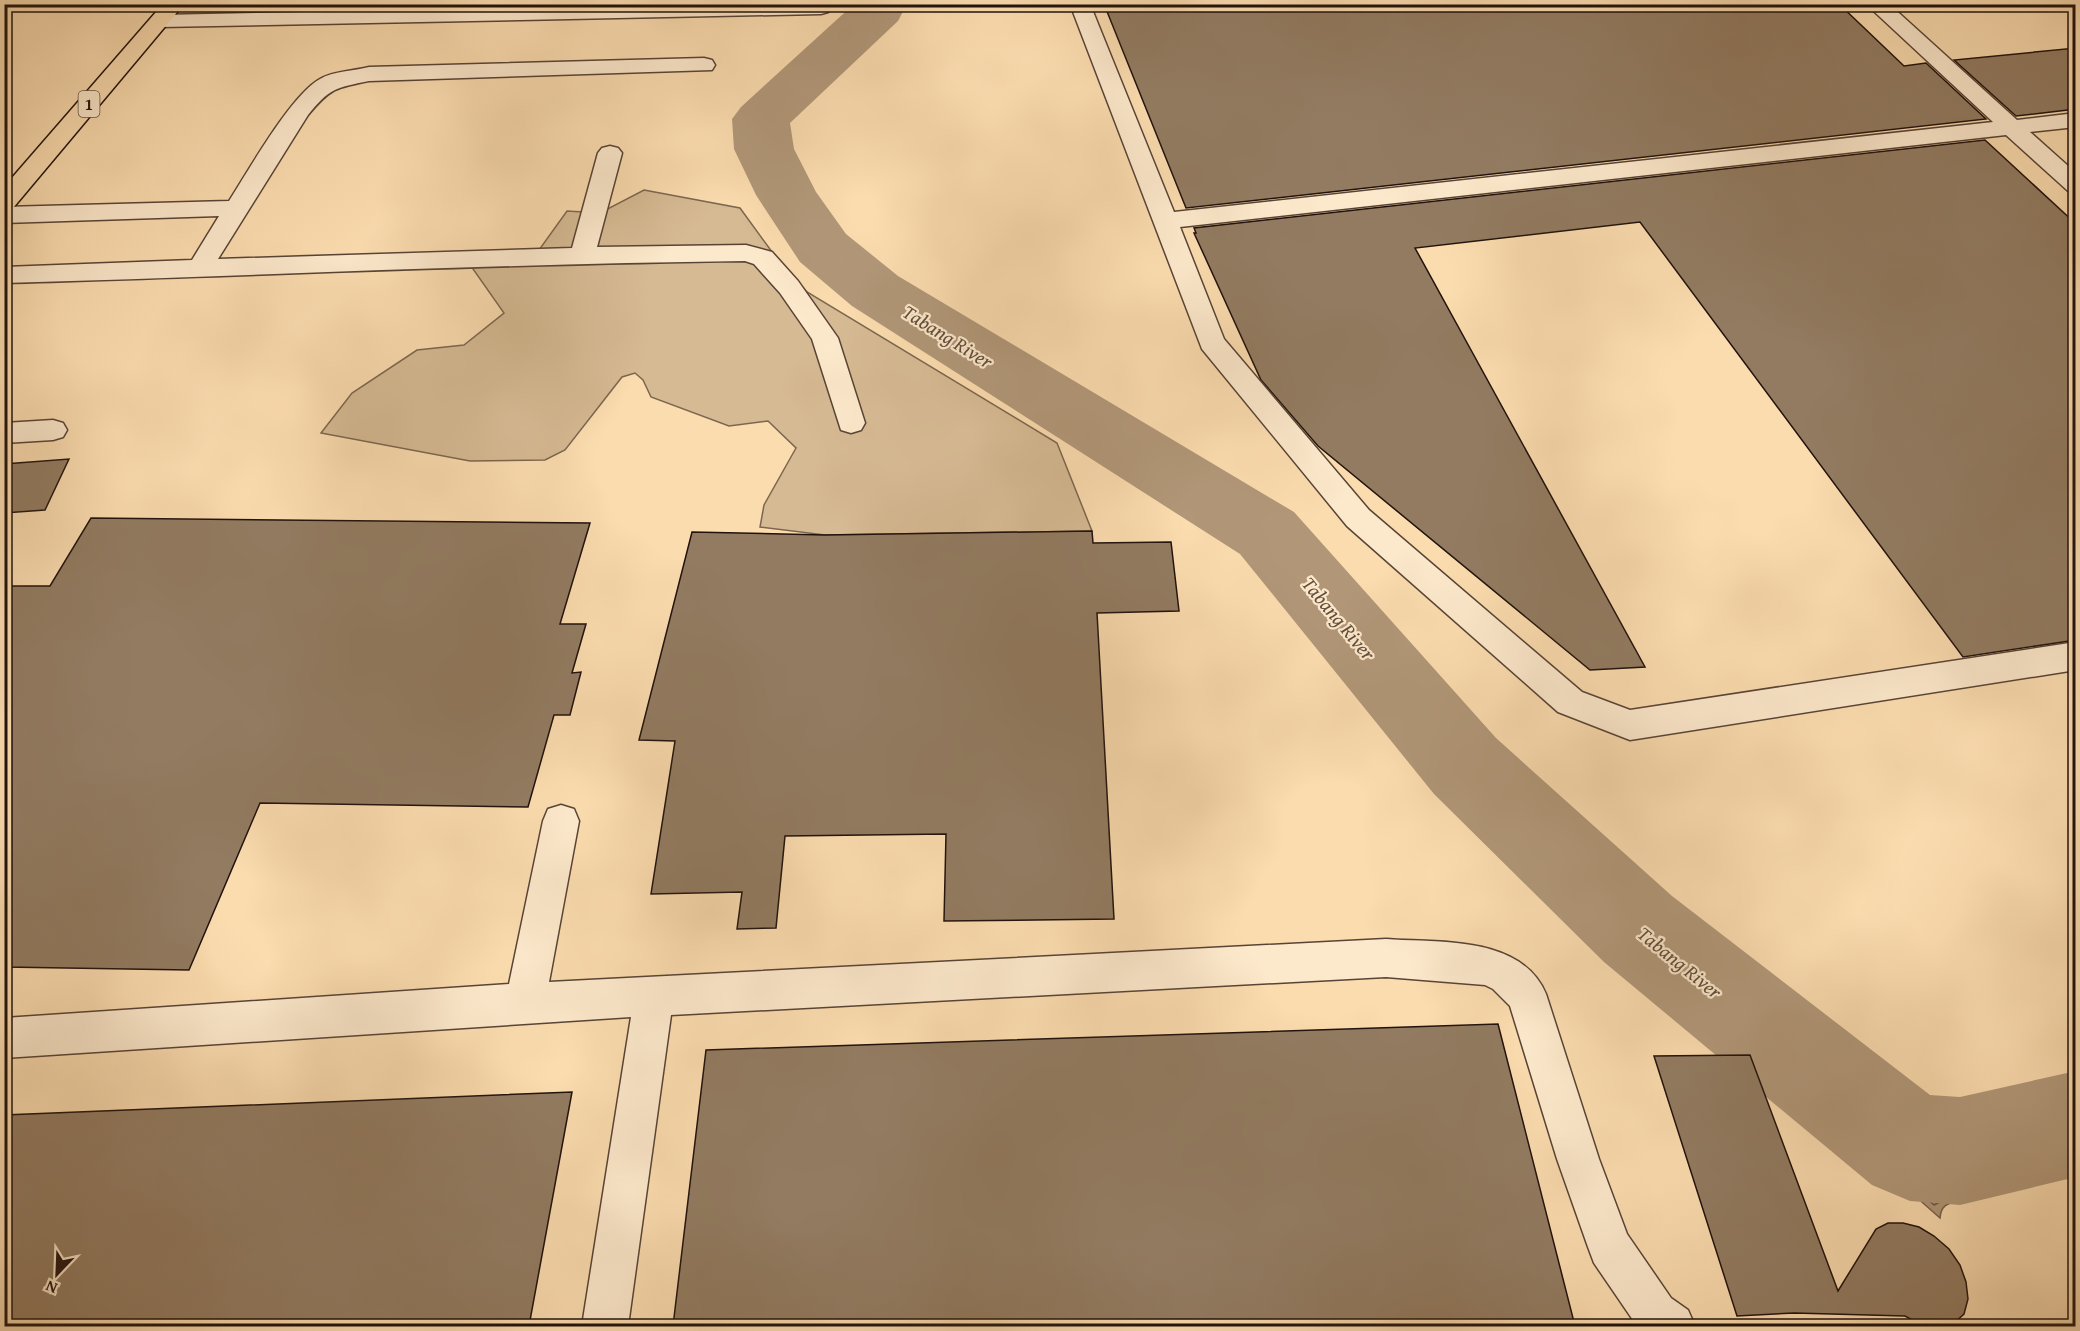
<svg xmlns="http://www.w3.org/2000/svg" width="2080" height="1331" viewBox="0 0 2080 1331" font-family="'Gentium Book Plus',serif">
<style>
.green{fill:#d6ba93;stroke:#7c6650;stroke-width:1.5}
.water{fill:#b19778;stroke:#77624d;stroke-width:1.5}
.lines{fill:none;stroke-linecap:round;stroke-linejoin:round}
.shore{stroke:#695442;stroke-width:1.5}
.river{fill:#b19778;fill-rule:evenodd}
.building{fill:#927b61;stroke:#21120d;stroke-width:1.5}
.minor-casing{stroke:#584436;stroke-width:3}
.highway-casing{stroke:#21120d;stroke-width:3}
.minor{fill:#fce8cb;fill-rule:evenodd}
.highway{fill:#fbdcaf;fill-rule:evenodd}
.labels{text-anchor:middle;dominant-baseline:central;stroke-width:4.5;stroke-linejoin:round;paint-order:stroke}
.shield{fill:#fce8cb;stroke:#635246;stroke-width:1.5}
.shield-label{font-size:16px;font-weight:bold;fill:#21120d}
.water-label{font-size:20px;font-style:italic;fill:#624e3d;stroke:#fce8cb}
</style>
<rect width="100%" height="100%" fill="#fbdcaf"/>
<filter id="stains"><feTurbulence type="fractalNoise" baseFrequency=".00333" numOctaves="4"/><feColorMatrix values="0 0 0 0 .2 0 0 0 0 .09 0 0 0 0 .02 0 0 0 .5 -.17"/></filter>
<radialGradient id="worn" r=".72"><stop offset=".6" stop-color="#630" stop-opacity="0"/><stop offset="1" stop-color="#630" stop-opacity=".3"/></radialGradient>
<!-- green -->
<polygon class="green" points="644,190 740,208 775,256 807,292 1057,443 1092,531 825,535 760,527 764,505 796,448 768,421 729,426 651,397 643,380 635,373 622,377 565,450 545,460 470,461 321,433 352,393 417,350 464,345 504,313 466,259 534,257 567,211 600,213"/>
<!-- water -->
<path class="water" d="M1777 1059 1810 1083 1817 1080 1832 1097 1835 1093 1850 1111 1894 1143 1934 1146 1949 1156 1956 1138 1996 1134C2016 1107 2044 1107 2075 1101V1146L2071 1144 2050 1161C2020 1160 2024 1175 2006 1179 2002 1180 1996 1179 1991 1180L1984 1196 1961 1193 1957 1201C1946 1204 1941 1206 1940 1218L1915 1196 1893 1183 1865 1153 1838 1143 1830 1133 1815 1099 1800 1092 1780 1075Z"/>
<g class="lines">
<!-- shore -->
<g class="shore">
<polyline points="2076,1107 2032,1116 2010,1125 1997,1140 1961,1144 1954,1158 1948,1162 1932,1152 1891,1148 1846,1115 1836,1103 1827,1102 1825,1105 1835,1130 1841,1137 1869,1148 1896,1178 1918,1191 1934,1205 1952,1196 1959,1187 1980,1188 1989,1174 2006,1173 2034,1155 2049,1155 2064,1141 2076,1139"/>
<polyline points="2076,1115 2034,1123 2015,1131 2000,1147 1966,1152 1951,1170 1927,1159 1892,1156 1889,1160 1901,1172 1935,1195 1947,1189 1956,1180 1975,1180 1986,1168 2003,1166 2030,1148 2047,1147 2064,1132 2076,1131"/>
</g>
<!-- river -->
<polygon class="river" points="854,4 907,4 898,21 790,123 794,149 816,192 846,234 898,276 1294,512 1496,738 1672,896 1930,1095 1960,1097 2076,1071 2076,1177 1960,1205 1910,1201 1872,1185 1604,962 1434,794 1240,554 852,306 800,262 756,195 734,149 732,119 741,107"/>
</g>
<!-- building -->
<g class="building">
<polygon points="1104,4 1839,4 1904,66 1926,63 1986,119 1186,208"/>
<polygon points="2076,48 2076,109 2016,116 1954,60"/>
<polygon points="1985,140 2076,224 2076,640 1963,657 1640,222 1415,248 1645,667 1590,670 1318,446 1261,380 1194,233 1196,233 1194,228"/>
<polygon points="69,459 45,510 4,513 4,464"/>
<polygon points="91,518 590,523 560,624 586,624 572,673 581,672 570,715 554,715 528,807 260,803 189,970 4,967 4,586 50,586"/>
<polygon points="1092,531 1093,543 1171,542 1179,611 1097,613 1114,919 944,921 946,834 785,836 776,928 737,929 742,892 651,894 675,741 639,740 692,532 825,535"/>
<polygon points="1498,1024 1575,1326 673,1326 706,1050"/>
<polygon points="1750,1055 1838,1291 1876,1229 1888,1223 1903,1223 1919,1227 1934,1236 1949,1249 1960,1265 1966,1282 1968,1299 1964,1314 1954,1323 1935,1326 1922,1325 1905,1316 1794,1313 1737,1316 1654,1056"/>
<polygon points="572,1092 529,1326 4,1326 4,1115"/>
</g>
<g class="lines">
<defs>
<g id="minor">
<polygon points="684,4 829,4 831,8 828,12 821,14 161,27 154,25 151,21 154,17 161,15"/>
<polygon points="1070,4 1090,4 1174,212 1993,122 1866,4 1889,4 2017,120 2076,113 2076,127 2030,132 2076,173 2076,193 2068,191 2006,135 1180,227 1224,339 1369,510 1582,692 1630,710 2076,642 2076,670 1630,740 1558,712 1347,526 1202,349"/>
<path d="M704 58 712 60 715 65 712 70 369 81C335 88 330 88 308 115L218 259 572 248 598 153 602 148 610 146 618 148 622 153 597 247 746 245 772 252 798 281 838 338 865 423 861 430 851 433 841 430 812 339 780 293 754 264 745 261C498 264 251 276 4 283V267L192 260 219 216 4 223V207L229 201C249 170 291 95 320 79 333 71 354 71 369 67Z"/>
<polygon points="53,420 63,423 67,430 63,437 53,440 4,443 4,423"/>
<path d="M561 805 574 809 579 821 549 982 1386 939C1439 943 1521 935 1546 994L1599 1159 1627 1234 1671 1298 1688 1310 1695 1326H1637L1594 1263 1588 1247 1557 1159 1510 1006 1493 989 1485 985 1386 977 671 1015 628 1326H582L631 1017 4 1058V1018L509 984 543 821 548 809Z"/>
</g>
<polygon id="highway" points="163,4 184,4 13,208 4,210 4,187"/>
</defs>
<!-- minor casing -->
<use href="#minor" class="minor-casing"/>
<!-- highway casing -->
<use href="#highway" class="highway-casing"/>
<!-- minor -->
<use href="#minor" class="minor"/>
<!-- highway -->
<use href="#highway" class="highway"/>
</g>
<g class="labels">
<!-- shield labels -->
<rect class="shield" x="78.5" y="91" width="21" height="26" rx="4.5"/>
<g class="shield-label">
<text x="89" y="104">1</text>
</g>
<!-- water labels -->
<g class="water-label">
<text transform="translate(948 336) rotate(32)">Tabang River</text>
<text transform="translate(1339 618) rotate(50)">Tabang River</text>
<text transform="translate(1680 962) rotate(39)">Tabang River</text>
</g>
</g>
<!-- margin -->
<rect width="2080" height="1331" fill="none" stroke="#fbdcaf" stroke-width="24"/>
<rect x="6" y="6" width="2068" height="1319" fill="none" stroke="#21120d" stroke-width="3"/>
<rect x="12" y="12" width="2056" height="1307" fill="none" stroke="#21120d" stroke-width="1.5"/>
<!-- north arrow -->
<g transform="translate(57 1274) rotate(203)" stroke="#fce8cb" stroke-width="4.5" paint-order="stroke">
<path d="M0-4.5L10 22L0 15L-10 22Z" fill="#21120d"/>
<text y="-9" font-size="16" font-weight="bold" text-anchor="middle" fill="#21120d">N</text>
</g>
<rect width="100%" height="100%" filter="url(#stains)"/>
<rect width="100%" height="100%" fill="url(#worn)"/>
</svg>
